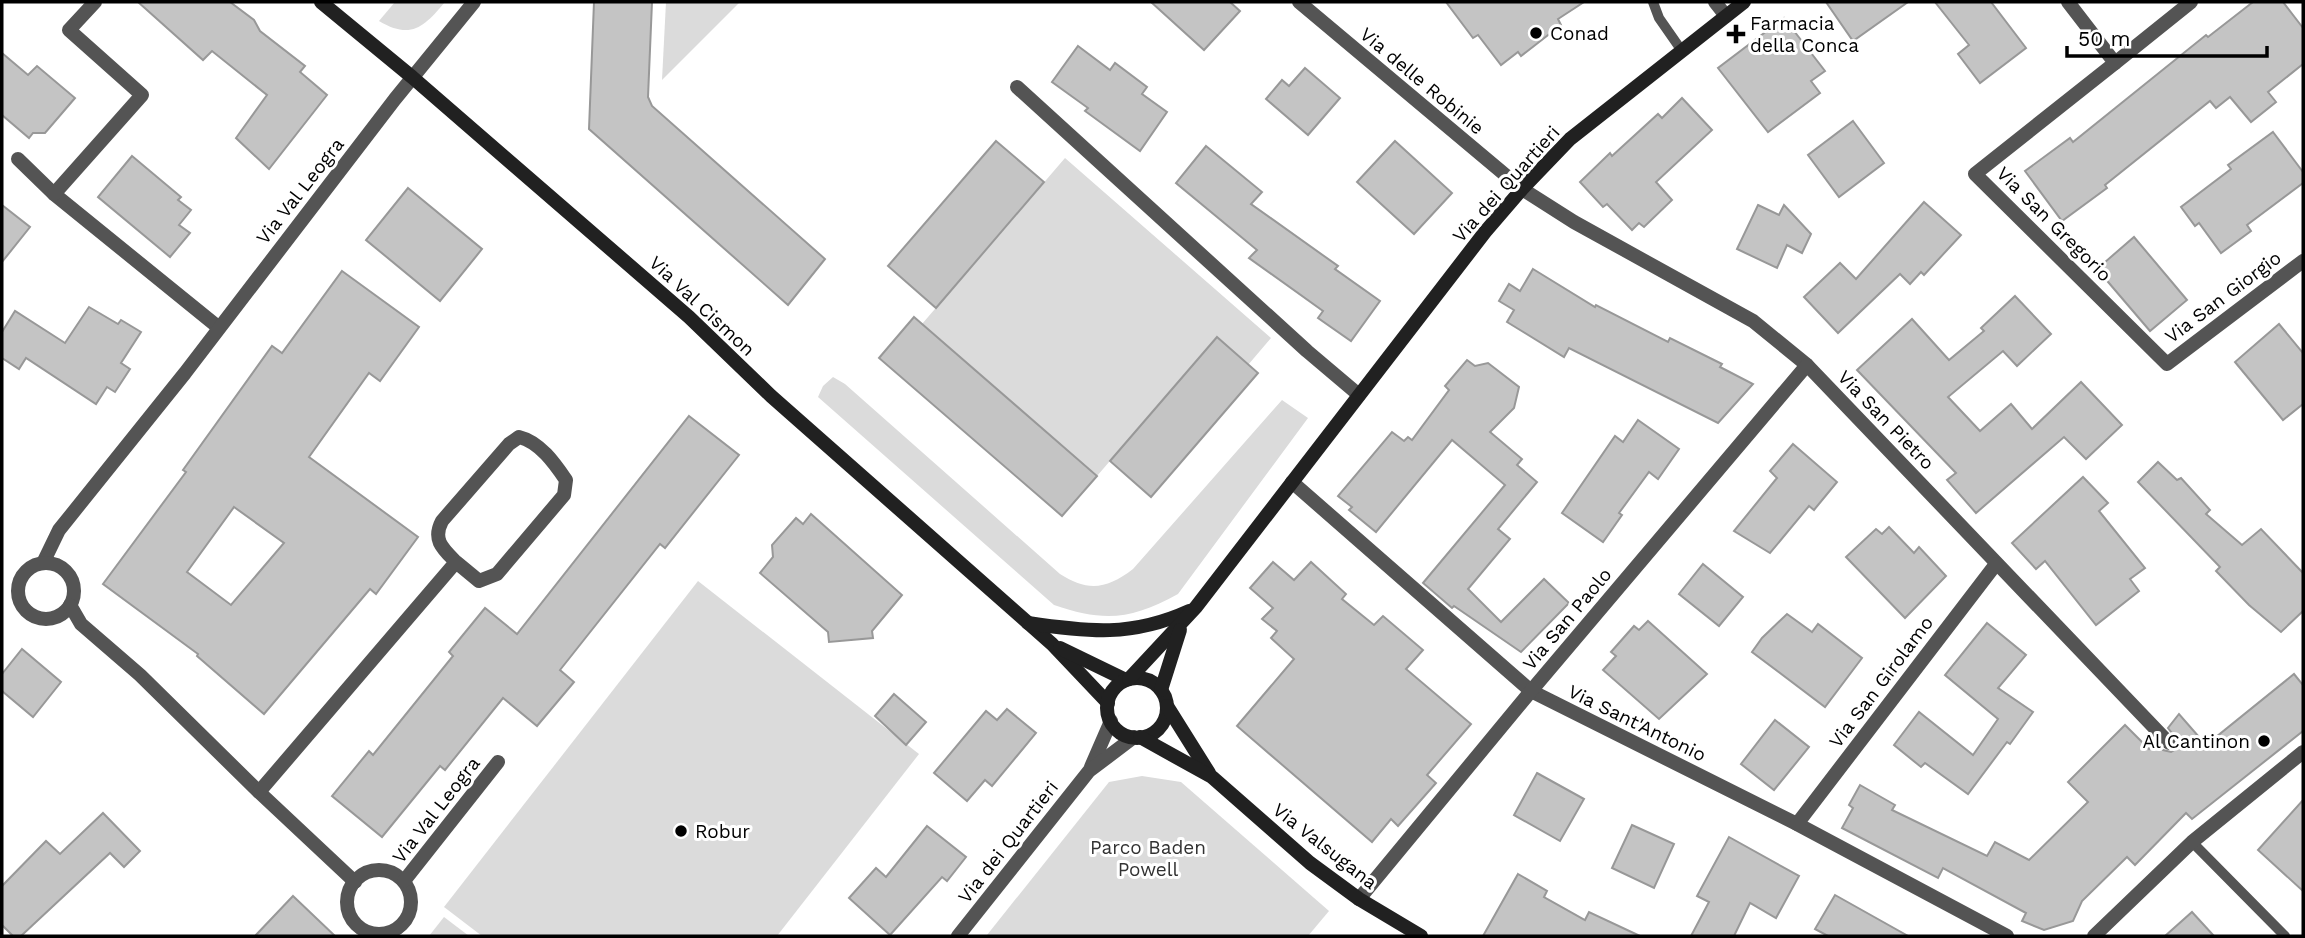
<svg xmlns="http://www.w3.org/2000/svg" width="2305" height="938" viewBox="0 0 2305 938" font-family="'Work Sans',sans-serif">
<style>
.green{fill:#dbdbdb}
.building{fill:#c4c4c4;stroke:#989898;stroke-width:2;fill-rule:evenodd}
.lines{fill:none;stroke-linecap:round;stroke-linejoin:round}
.lane{stroke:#545454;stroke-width:10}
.street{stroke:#545454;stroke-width:14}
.secondary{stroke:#212121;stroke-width:14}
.poi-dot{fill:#000;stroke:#fff;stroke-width:2.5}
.labels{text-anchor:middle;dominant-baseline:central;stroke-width:6;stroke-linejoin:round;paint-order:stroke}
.poi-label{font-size:19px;fill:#000;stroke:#fff;text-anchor:start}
.street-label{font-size:19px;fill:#000;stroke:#fff}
.park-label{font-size:19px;fill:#323232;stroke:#fff}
</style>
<rect width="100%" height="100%" fill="#fff"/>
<!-- green -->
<g class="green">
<path d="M395 2H445C424 27 411 40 379 21Z"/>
<polygon points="666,2 740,2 662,80"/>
<polygon points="1065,158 1271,338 1248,365 1216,338 1097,476 922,324"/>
<path d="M833 377 845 384 1060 574C1088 592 1107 589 1133 569L1282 400 1308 418 1178 594C1131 620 1104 622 1054 605L818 397 823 386Z"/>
<polygon points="698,581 919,754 777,936 482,936 444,907"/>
<polygon points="1142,776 1181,782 1329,911 1308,936 987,935 1109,782"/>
<polygon points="444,917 469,936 429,936"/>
</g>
<!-- building -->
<g class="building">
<polygon points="138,2 230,2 254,20 260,31 305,66 300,72 327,95 269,169 236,138 267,95 212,51 203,60"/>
<polygon points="594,2 652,2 648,97 652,106 825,259 788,305 589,129"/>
<polygon points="1151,2 1230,2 1240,11 1204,50"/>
<polygon points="1446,2 1584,2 1558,19 1561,25 1521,56 1518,52 1501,65 1478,35 1473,38"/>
<polygon points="1826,2 1908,2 1853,41"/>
<polygon points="1935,2 1991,2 2026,48 1980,83 1958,54 1969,45"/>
<polygon points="2253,2 2283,2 2303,28 2303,64 2268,92 2276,102 2251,122 2230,97 2216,108 2210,101 2105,185 2107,188 2062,221 2025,171 2070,138 2073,142 2206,35 2208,37"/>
<polygon points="1784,18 1825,71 1811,81 1820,93 1768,132 1718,68"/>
<polygon points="1078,46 1110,70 1115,63 1147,87 1142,94 1167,112 1140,151 1085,111 1088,108 1052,82"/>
<polygon points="2,53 28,75 37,66 75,98 45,133 33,133 29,138 2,115"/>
<polygon points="1305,68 1340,98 1308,135 1266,99 1282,80 1289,86"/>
<polygon points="1682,98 1712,130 1656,182 1672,200 1644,227 1639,223 1632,230 1607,204 1603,207 1580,182 1610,153 1612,156 1658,114 1662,118"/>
<polygon points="1853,121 1884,163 1839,197 1808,155"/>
<polygon points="2273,132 2303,172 2303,183 2247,225 2251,231 2221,253 2199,223 2195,226 2181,207 2231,169 2228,165"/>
<polygon points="996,141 1044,182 936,308 888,266"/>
<polygon points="1395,141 1452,193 1414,234 1357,182"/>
<polygon points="1206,146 1262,192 1251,204 1338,266 1335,269 1380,301 1351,341 1318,318 1323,311 1249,258 1257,250 1176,183"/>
<polygon points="132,156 181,197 178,200 191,210 179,225 190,233 170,257 98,197"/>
<polygon points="408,188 482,249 440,301 366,240"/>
<polygon points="1924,202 1961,235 1924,275 1921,272 1910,284 1900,274 1838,333 1804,297 1840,263 1856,279"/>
<polygon points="2,205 30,227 2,262"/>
<polygon points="1758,205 1779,215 1784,205 1811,234 1802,253 1787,245 1777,268 1737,249"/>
<polygon points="2134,237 2187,300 2150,331 2097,269"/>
<polygon points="1533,269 1595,307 1596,305 1668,342 1670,338 1722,364 1720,367 1753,384 1718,423 1569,348 1564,357 1507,322 1514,310 1499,301 1509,284 1520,291"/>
<path d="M342 271 419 327 380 381 369 373 309 457 418 537 376 594 370 589 264 714 197 656 198 654 103 584 186 472 183 470 272 346 282 353ZM234 507 284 543 231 605 187 572Z"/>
<polygon points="2015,296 2051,334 2017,366 2003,351 1948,397 1980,431 2011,404 2032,429 2081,382 2122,425 2086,459 2064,437 1976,513 1947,480 1956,473 1857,370 1912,319 1949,360 1984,331 1981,328"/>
<polygon points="89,307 118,324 121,320 141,332 121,363 130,369 115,392 107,387 96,404 26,358 19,369 2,358 2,332 15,311 65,343"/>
<polygon points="914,317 1097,476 1062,516 879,358"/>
<polygon points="2279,324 2303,353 2303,404 2283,420 2235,362"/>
<polygon points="1217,337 1258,373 1151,497 1110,461"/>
<polygon points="1467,360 1475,366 1488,363 1519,387 1514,408 1490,432 1522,459 1517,465 1537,482 1498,529 1510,539 1468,589 1501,622 1544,579 1569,603 1521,652 1454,606 1452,608 1423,583 1505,485 1452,440 1376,532 1349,510 1352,507 1338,496 1392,432 1404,441 1408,437 1412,440 1449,390 1445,386"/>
<polygon points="689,416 739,455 665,548 660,544 560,670 574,682 537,726 503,698 445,770 440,766 382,837 332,796 369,751 373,755 453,656 449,652 485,608 517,634"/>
<polygon points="1638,420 1679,449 1658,479 1649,472 1619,513 1622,515 1603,542 1562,513 1615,436 1623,442"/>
<polygon points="1793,444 1837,482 1814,510 1809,506 1770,553 1734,531 1777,478 1770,471"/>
<polygon points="2158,462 2177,480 2181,478 2210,510 2206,514 2242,545 2261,529 2303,573 2303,611 2281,632 2249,605 2216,571 2220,567 2138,482"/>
<polygon points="2083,477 2108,503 2099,511 2145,568 2130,579 2139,591 2096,625 2045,561 2036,569 2012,543"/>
<polygon points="811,514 902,595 872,631 873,638 829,642 828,632 760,573 773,557 772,545 796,518 803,524"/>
<polygon points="1889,527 1914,553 1919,547 1946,576 1905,618 1846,557 1876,529 1882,534"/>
<polygon points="1273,562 1294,580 1311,562 1346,594 1342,599 1374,625 1383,616 1423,650 1406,669 1471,724 1427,775 1436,783 1398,826 1391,819 1372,842 1237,726 1294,659 1271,638 1277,631 1262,619 1273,608 1250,588"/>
<polygon points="1703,564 1743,597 1719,626 1679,594"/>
<polygon points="1787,614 1812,632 1818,624 1862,658 1825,707 1752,652 1762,638"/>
<polygon points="1648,621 1707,674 1659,719 1603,670 1616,656 1611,652 1634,626 1639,630"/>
<polygon points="1987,623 2026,655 1998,688 2033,712 2010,744 2007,742 1968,794 1925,763 1921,767 1894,745 1919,712 1973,755 1998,719 1945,675"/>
<polygon points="22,649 61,682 33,717 2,691 2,674"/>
<polygon points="2294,674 2303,685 2303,731 2192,819 2186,813 2135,865 2127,857 2082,901 2073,921 2044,930 2022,921 2026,913 1943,868 1938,878 1842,828 1853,808 1849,805 1860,785 1895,805 1892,810 1987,856 1995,842 2029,860 2088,802 2068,782 2125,725 2149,749 2155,742 2163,750 2171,752 2176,749 2178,741 2168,728 2179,714 2206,745"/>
<polygon points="894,694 926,722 906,745 875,716"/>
<polygon points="1007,709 1036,733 992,786 985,780 967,801 934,773 986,711 997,720"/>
<polygon points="1775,720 1809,747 1774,790 1741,764"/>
<polygon points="1537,773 1584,799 1560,841 1514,815"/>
<polygon points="2303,800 2303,891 2258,850"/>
<polygon points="103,813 140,851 124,867 110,853 21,936 13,936 2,925 2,886 46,841 60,854"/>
<polygon points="1632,825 1674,844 1654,888 1612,868"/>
<polygon points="927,826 966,857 947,881 942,877 890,935 849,898 876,868 886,877"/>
<polygon points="1729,837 1799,876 1776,918 1750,903 1734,936 1691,936 1709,902 1697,896"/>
<polygon points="1518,874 1547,891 1544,897 1585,920 1589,912 1640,936 1483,936"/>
<polygon points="1835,895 1908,936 1828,936 1815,929"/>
<polygon points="293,896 335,936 255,936"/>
<polygon points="2192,912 2214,936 2165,936"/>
</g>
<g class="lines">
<!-- lane -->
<g class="lane">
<polyline points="1653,2 1659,18 1682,51"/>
<polyline points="2192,842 2285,936"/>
</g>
<!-- street -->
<g class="street">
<polyline points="1299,2 1522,189 1574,222 1753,321 1807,365 2169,743"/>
<polyline points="1715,2 1726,16"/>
<polyline points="2068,2 2115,63 1975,174 2167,364 2303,261"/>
<polyline points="2115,63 2191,2"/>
<polyline points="1017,87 1307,351 1359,395"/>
<polyline points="18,159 54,194 218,327"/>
<polyline points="54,194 142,95 69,30 95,2"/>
<polyline points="1292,482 1531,691 1797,824 2007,936"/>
<polyline points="43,563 59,530 185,373 395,99 474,2"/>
<circle cx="46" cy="591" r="28"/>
<polyline points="70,605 81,624 140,675 259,792 355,882"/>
<polyline points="1091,767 1111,721"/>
<path d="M259 792 456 562 479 581 497 574 564 495 566 480C555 464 540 442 519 437L509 444 442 521C432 540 443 549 456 562"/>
<polyline points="1797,824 1996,564"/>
<circle cx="379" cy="902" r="32"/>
<polyline points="404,881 498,762"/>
<polyline points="1359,899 1531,691 1807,365"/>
<polyline points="958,936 1089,771 1134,737"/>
<polyline points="2094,936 2192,842 2303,752"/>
</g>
<!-- secondary -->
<g class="secondary">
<polyline points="321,2 412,77 689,317 771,396 1052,644 1108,703"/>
<path d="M1028 623C1088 632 1132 637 1189 611"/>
<polyline points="1060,648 1126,680"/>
<circle cx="1137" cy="708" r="30"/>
<polyline points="1129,679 1196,607 1485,232 1522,189 1570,139 1744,2"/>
<polyline points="1161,690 1180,630"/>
<polyline points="1167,706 1209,773"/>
<polyline points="1140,737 1212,777 1310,863 1359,899 1421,936"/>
</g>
</g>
<!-- markers -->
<g class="poi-dot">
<circle cx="1536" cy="33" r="7"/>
<path d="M1732.5 23.5h7v7h7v7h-7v7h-7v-7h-7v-7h7z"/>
<circle cx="2264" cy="741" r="7"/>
<circle cx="681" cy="831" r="7"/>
</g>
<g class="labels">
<!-- poi labels -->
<g class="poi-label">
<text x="1750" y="23">Farmacia<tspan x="1750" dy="22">della Conca</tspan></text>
<text x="1550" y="33">Conad</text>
<text x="2250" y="741" text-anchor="end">Al Cantinon</text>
<text x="695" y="831">Robur</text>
</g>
<!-- street labels -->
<g class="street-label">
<text transform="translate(1422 81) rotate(40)">Via delle Robinie</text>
<text transform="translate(1506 184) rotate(-48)">Via dei Quartieri</text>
<text transform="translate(300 191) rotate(-52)">Via Val Leogra</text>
<text transform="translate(2054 224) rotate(45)">Via San Gregorio</text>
<text transform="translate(2223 297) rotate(-37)">Via San Giorgio</text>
<text transform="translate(702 306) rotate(43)">Via Val Cismon</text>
<text transform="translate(1886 420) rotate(46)">Via San Pietro</text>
<text transform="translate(1567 619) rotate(-50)">Via San Paolo</text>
<text transform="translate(1881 682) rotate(-53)">Via San Girolamo</text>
<text transform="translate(1637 723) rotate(26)">Via Sant'Antonio</text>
<text transform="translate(436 810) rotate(-52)">Via Val Leogra</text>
<text transform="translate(1008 842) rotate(-52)">Via dei Quartieri</text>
<text transform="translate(1325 846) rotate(38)">Via Valsugana</text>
</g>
<!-- park labels -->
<g class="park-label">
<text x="1148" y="847">Parco Baden<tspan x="1148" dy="22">Powell</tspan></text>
</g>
</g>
<!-- border -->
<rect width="2305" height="938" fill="none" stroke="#000000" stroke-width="7"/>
<!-- scale -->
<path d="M2067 46v10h200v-10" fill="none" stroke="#000000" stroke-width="3.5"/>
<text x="2078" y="46" font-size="21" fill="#000000" stroke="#ffffff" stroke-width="5" paint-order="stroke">50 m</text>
</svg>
